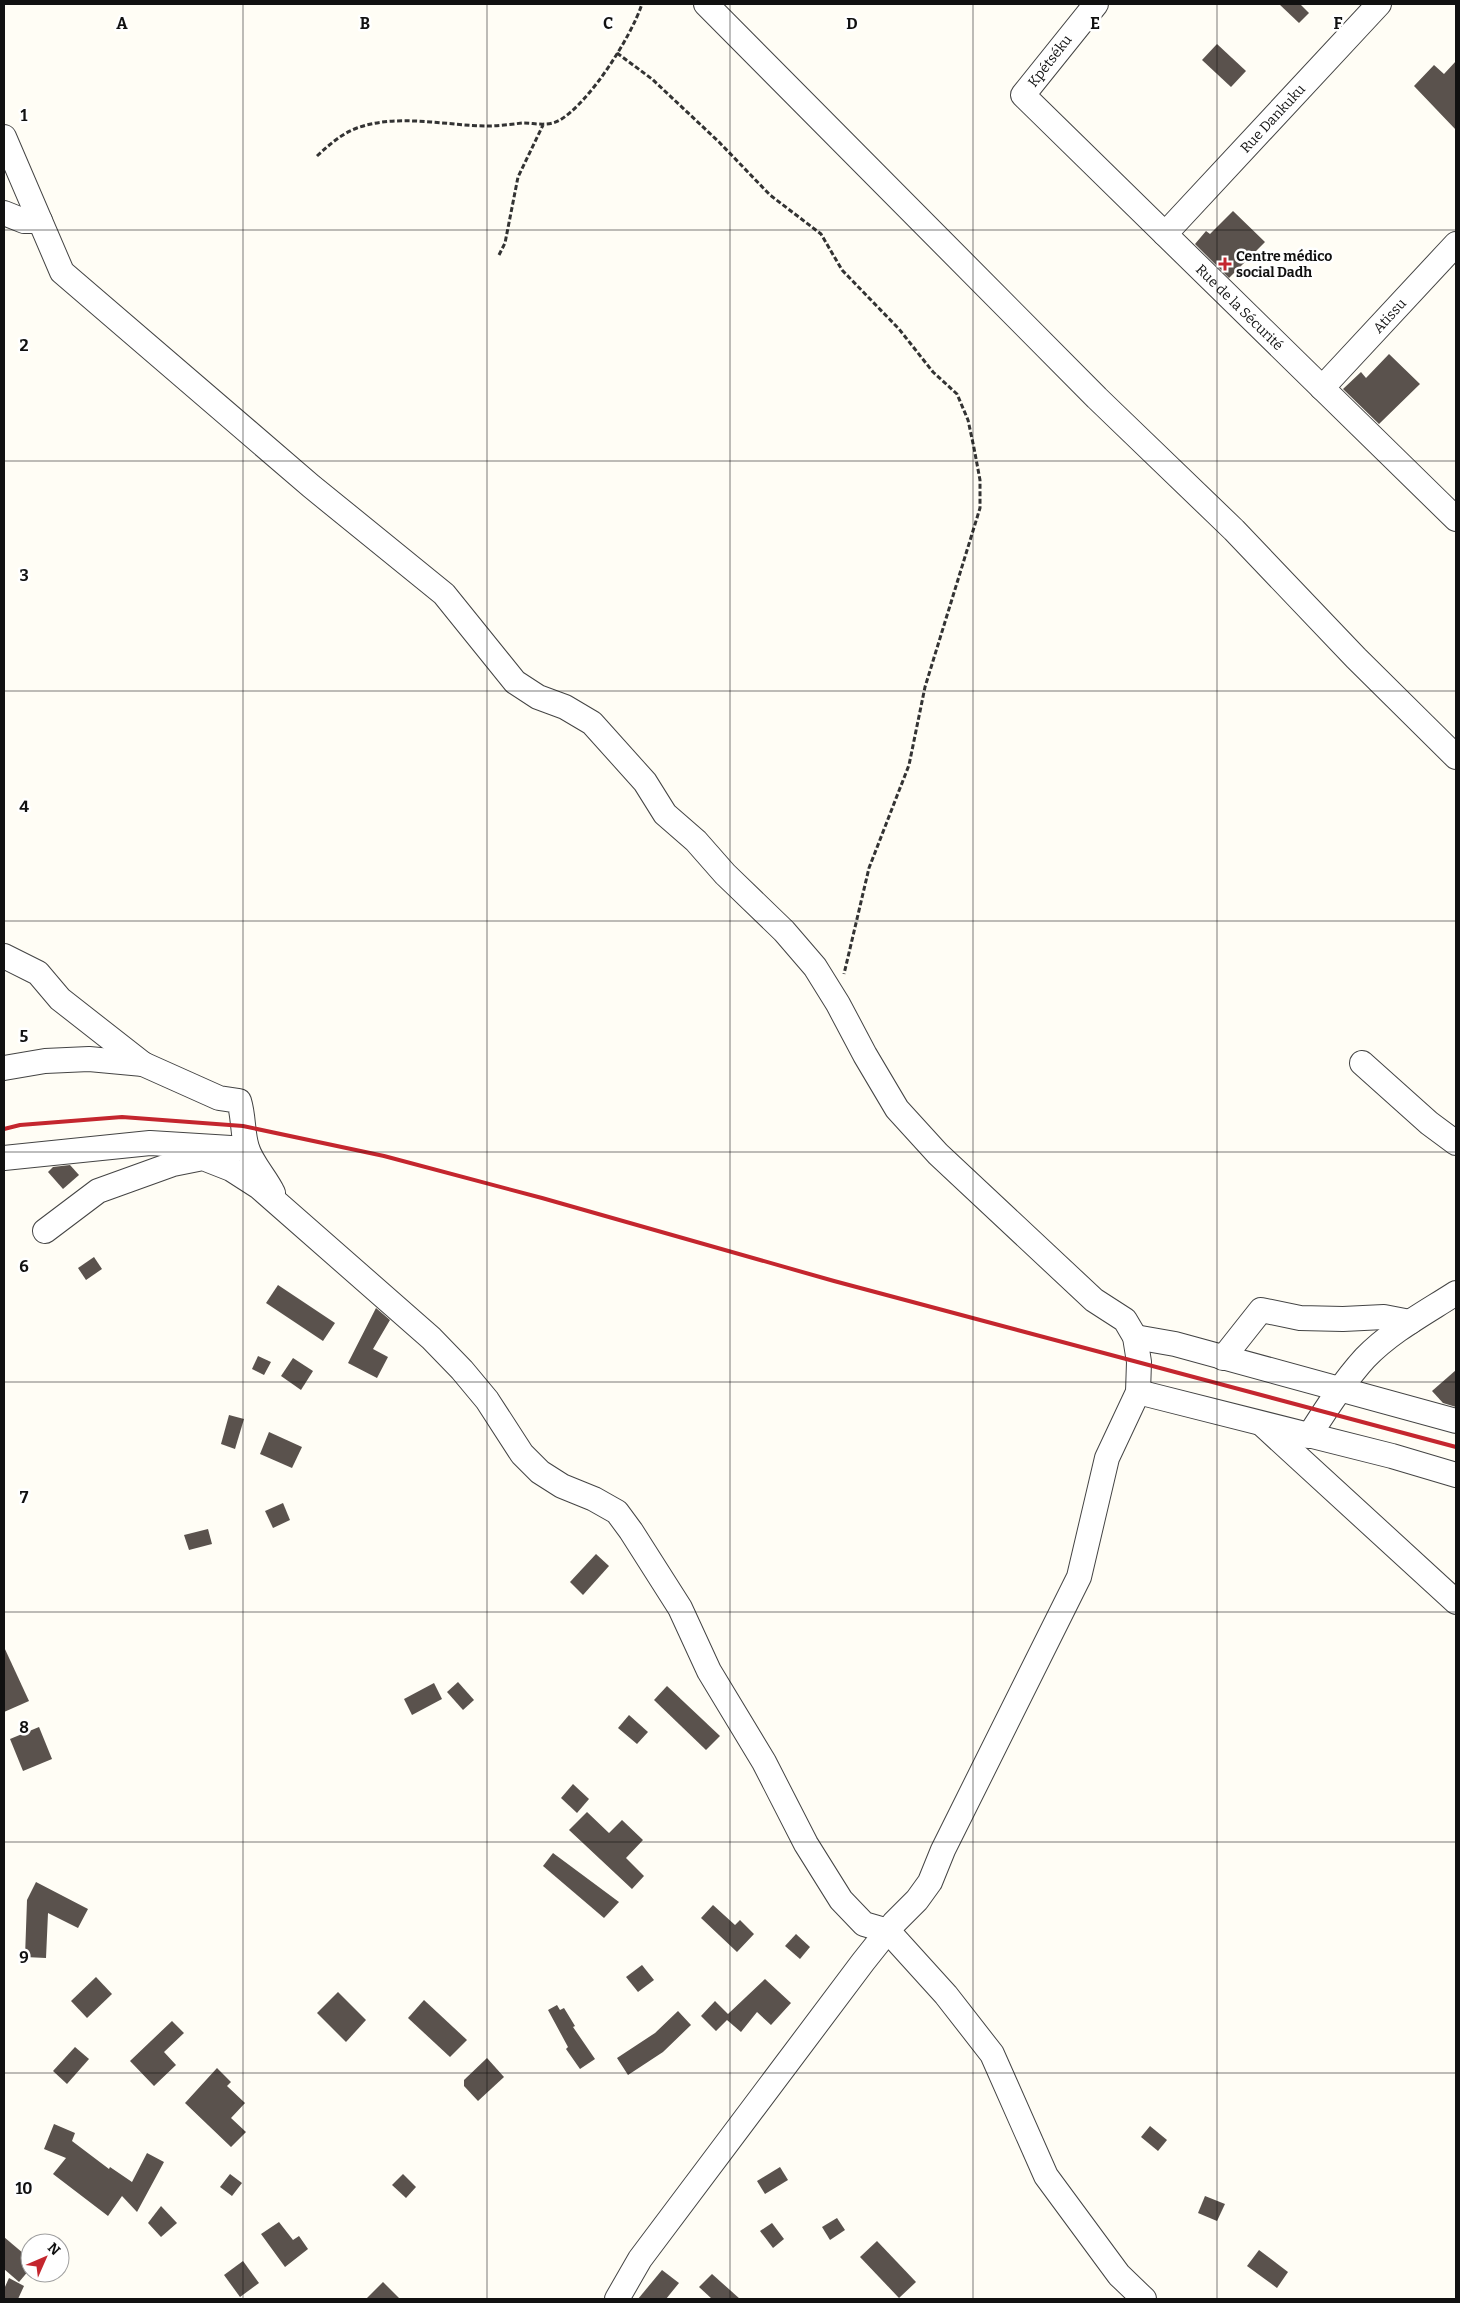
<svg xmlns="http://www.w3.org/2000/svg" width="1460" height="2303" viewBox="0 0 1460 2303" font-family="Bitter,serif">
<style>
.building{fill:#5a524d}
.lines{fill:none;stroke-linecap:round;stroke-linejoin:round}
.minor-casing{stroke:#444;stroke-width:26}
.path{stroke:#333;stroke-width:3;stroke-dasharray:5 2.5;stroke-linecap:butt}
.minor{stroke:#fff;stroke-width:24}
.rail{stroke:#c4262e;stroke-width:4}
.grid{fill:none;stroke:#111;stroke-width:1;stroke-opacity:0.55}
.poi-dot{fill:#c4262e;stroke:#fff;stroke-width:2}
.labels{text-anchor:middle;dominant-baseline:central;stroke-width:5;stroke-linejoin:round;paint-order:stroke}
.street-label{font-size:14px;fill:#111;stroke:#fff}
.poi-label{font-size:14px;font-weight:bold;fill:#111;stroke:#fff;text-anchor:start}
.grid-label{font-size:16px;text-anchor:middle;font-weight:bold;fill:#111;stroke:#fff;stroke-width:5;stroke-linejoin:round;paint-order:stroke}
</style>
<rect width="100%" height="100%" fill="#fffdf5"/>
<!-- building -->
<g class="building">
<polygon points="1279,4 1300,4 1309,13 1299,23"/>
<polygon points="1217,44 1246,71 1231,87 1202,60"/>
<polygon points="1456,61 1456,130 1414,86 1434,65 1444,74"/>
<polygon points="1233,211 1265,242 1229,278 1195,244 1206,231 1210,234"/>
<polygon points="1389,354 1420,384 1379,424 1343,389 1361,372 1366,378"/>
<polygon points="70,1165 79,1175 63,1189 48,1172 53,1167"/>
<polygon points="94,1257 102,1269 86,1280 78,1268"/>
<polygon points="278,1285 335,1323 323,1341 266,1303"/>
<polygon points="376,1308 390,1320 373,1349 388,1357 377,1378 348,1363"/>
<polygon points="258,1356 271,1362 264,1375 252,1369"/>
<polygon points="293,1358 313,1371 301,1390 281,1376"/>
<polygon points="1456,1370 1456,1407 1443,1403 1432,1391"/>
<polygon points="229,1415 244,1419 235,1449 221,1444"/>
<polygon points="269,1432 302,1447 292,1468 260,1454"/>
<polygon points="283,1503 290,1520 273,1528 265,1511"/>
<polygon points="208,1529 212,1544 189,1550 184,1535"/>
<polygon points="596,1554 609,1566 583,1595 570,1582"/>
<polygon points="4,1647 29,1701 4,1712"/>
<polygon points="458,1682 474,1700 463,1710 447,1692"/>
<polygon points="434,1683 442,1699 412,1715 404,1699"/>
<polygon points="667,1686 720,1736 706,1750 654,1700"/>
<polygon points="629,1715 648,1732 637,1744 618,1728"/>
<polygon points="39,1727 52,1759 23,1771 10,1739"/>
<polygon points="573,1784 589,1799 577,1813 561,1798"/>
<polygon points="587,1812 609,1833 622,1820 643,1840 626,1858 644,1876 632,1889 569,1830"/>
<polygon points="553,1853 619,1902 604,1918 543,1866"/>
<polygon points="36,1882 88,1909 78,1928 48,1913 46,1958 25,1957 27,1900"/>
<polygon points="713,1905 735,1925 740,1920 754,1934 737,1952 701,1918"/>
<polygon points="796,1934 810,1947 800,1959 785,1946"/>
<polygon points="642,1965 654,1980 638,1992 626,1977"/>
<polygon points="96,1977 112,1994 87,2018 71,2001"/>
<polygon points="765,1979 791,2003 771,2025 757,2012 741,2032 727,2020 716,2031 701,2016 715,2001 728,2014"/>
<polygon points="338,1992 366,2020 346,2042 317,2013"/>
<polygon points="424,2000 467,2040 450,2057 408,2018"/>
<polygon points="557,2005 560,2010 564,2008 575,2026 573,2027 595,2059 580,2069 566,2049 568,2047 548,2010"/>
<polygon points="678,2011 691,2025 663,2052 628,2075 617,2058 655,2033"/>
<polygon points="172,2021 184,2033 164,2052 176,2065 154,2086 130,2061"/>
<polygon points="75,2047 89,2059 67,2084 53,2071"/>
<polygon points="487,2058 504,2077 478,2101 464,2086 464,2080"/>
<polygon points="217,2068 231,2082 227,2086 245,2103 231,2118 246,2132 231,2147 185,2103"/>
<polygon points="54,2124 75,2133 72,2141 109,2169 110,2167 132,2182 147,2153 164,2162 137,2212 122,2196 108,2216 53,2174 66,2158 44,2149"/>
<polygon points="1150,2126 1167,2140 1158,2151 1141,2137"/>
<polygon points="780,2167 788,2180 765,2194 757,2181"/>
<polygon points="230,2174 242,2183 232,2196 220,2187"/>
<polygon points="403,2174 416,2187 406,2198 392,2185"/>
<polygon points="1205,2196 1225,2204 1217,2221 1198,2213"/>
<polygon points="161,2206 177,2223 161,2237 148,2223"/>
<polygon points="837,2218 845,2230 830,2240 822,2227"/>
<polygon points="279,2222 293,2240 299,2236 308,2249 285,2267 261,2234"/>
<polygon points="772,2223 784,2239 773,2248 760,2231"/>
<polygon points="4,2237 30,2259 30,2269 19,2282 4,2269"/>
<polygon points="877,2241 916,2282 899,2298 860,2257"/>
<polygon points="1259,2250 1288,2272 1277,2288 1247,2266"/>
<polygon points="243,2261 259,2283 240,2297 224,2275"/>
<polygon points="662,2270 679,2283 666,2299 638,2299"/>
<polygon points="712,2274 740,2299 712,2299 699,2287"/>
<polygon points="9,2278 24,2286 18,2299 4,2299 4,2289"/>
<polygon points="383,2282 400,2299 366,2299"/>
</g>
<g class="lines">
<defs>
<g id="minor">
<polyline points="706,4 1097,398 1234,530 1356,658 1456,757"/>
<path id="s1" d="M1096 4 1023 95 1456 519"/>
<polyline points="4,137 62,272 311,486 444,594 515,682 538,697 565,707 592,723 645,782 665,814 696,841 725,874 784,931 815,967 838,1004 865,1055 897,1109 938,1154 1094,1300 1125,1320 1135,1337 1139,1362 1138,1392 1107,1458 1079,1577 943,1850 930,1882 917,1900 894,1923 863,1962 640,2259 617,2299"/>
<polyline points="4,213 24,221 40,221"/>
<path id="s2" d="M1165 234 1379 4"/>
<path id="s3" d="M1322 388 1456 244"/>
<path d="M4 956 38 973 60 999 143 1064 219 1098 239 1101C244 1117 242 1132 247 1148 252 1164 266 1178 273 1193"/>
<polyline points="1362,1063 1429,1123 1456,1143"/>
<polyline points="4,1068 45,1061 89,1059 143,1064"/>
<polyline points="4,1158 150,1143 247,1149"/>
<polyline points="45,1231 98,1191 173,1164 203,1158 231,1169 259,1187 431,1338 462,1370 487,1400 522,1454 540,1472 562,1486 594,1499 617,1512 631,1531 680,1608 709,1671 764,1762 806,1844 841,1900 864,1924 888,1931 946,1995 992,2054 1046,2176 1119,2275 1144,2299"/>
<polyline points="1135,1337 1175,1344 1456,1421"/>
<polyline points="1223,1358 1261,1310 1300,1318 1343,1319 1384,1317 1410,1322"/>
<polyline points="1138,1392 1392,1456 1456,1475"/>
<polyline points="1263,1425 1456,1602"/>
<path d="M1309 1436C1326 1409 1344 1381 1365 1358 1391 1331 1425 1313 1456 1293"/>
</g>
</defs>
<!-- minor casing -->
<use href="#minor" class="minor-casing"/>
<!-- path -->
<g class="path">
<polyline points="617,53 652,79 719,142 770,195 821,234 842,270 899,329 933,372 957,394 968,420 974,448 980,480 980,508 925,687 909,765 869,868 844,974"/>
<path d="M317 156C329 145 341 134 357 128 398 113 447 126 489 126 500 126 512 124 523 123 535 123 548 127 560 120 590 102 631 37 642 4"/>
<polyline points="499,255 505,243 518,177 543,125"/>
</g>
<!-- minor -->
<use href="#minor" class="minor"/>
<!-- rail -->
<polyline class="rail" points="4,1129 20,1125 122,1117 243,1126 384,1156 542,1198 834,1281 1456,1447"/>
</g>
<!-- grid -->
<path class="grid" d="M243 4V2299M487 4V2299M730 4V2299M973 4V2299M1217 4V2299M4 230H1456M4 461H1456M4 691H1456M4 921H1456M4 1152H1456M4 1382H1456M4 1612H1456M4 1842H1456M4 2073H1456"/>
<!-- markers -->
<path class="poi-dot" d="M1222.5 256.5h5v5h5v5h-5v5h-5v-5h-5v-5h5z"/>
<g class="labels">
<!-- street labels -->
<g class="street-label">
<text transform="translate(1050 61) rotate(-52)">Kpétséku</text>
<text stroke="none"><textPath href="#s2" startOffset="158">Rue Dankuku</textPath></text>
<text stroke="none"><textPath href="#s1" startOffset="420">Rue de la Sécurité</textPath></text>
<text stroke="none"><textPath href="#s3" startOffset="99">Atissu</textPath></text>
</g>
<!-- poi labels -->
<g class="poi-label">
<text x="1236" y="256">Centre médico<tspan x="1236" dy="16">social Dadh</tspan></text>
</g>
</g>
<g class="grid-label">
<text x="122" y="29">A</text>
<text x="365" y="29">B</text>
<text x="608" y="29">C</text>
<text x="852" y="29">D</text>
<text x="1095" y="29">E</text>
<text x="1338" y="29">F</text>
<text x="24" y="121">1</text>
<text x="24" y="351">2</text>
<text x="24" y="581">3</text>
<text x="24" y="812">4</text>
<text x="24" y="1042">5</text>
<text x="24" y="1272">6</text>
<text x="24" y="1503">7</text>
<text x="24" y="1733">8</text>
<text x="24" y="1963">9</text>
<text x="24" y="2194">10</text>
</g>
<!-- border -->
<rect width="1460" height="2303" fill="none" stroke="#111111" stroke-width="10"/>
<!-- north arrow -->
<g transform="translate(45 2258) rotate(45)"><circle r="24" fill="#ffffff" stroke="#a0a0a0"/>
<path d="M0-4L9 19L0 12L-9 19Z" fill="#c4262e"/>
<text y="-8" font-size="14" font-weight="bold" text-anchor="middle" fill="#111111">N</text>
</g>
</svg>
